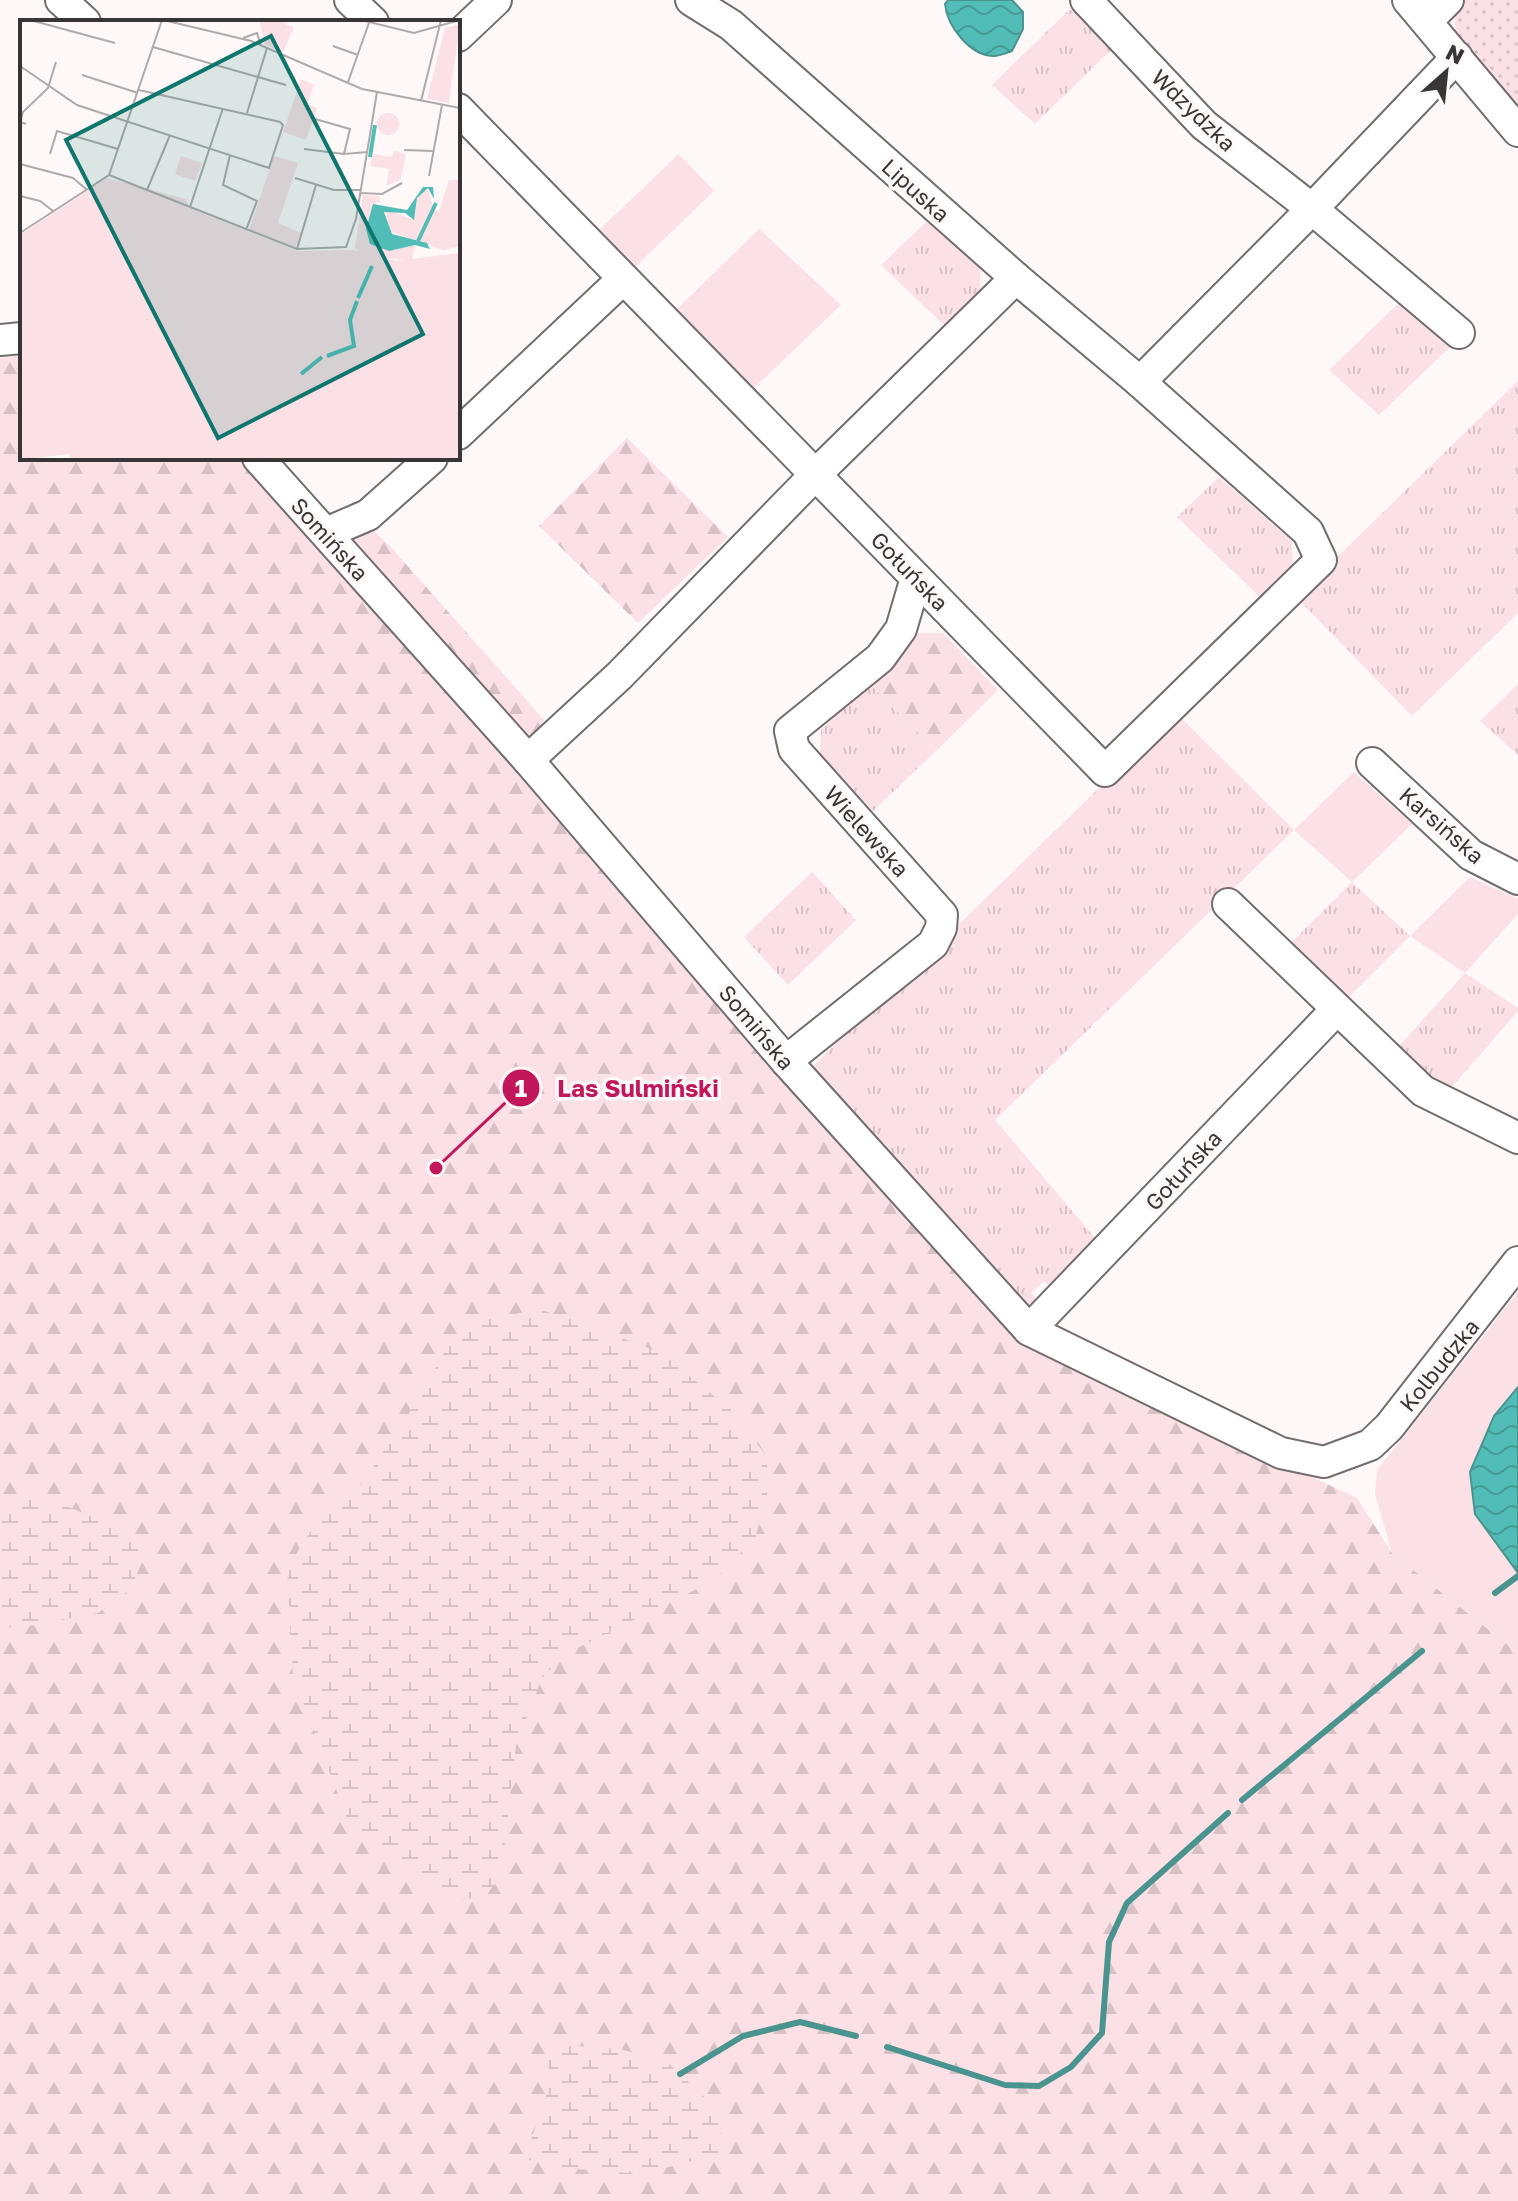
<svg xmlns="http://www.w3.org/2000/svg" width="1518" height="2201" viewBox="0 0 1518 2201" font-family="'Golos Text',sans-serif">
<style>
.grass{fill:url(#grass-tufts)}
.forest{fill:url(#forest-firs)}
.wetland{fill:url(#wetland-marsh)}
.park{fill:url(#park-dots)}
.garden{fill:#fbe0e5}
.water{fill:url(#water-waves);stroke:#4a9490;stroke-width:2}
.lines{fill:none;stroke-linecap:round;stroke-linejoin:round}
.stream{stroke:#4a9490;stroke-width:6}
.minor-casing{stroke:#726d6e;stroke-width:34}
.minor{stroke:#fff;stroke-width:30}
.labels{text-anchor:middle;dominant-baseline:central;stroke-width:7;stroke-linejoin:round;paint-order:stroke}
.street-label{font-size:22px;fill:#373535;stroke:#fff8f9}
.inset-river{fill:none;stroke:#52bdb7;stroke-width:4}
.inset-road{fill:none;stroke:#afaaab;stroke-width:2}
.view{fill:#0f766e;fill-opacity:0.15;stroke:#0f766e;stroke-width:4}
.inset-edge{fill:none;stroke:#373535;stroke-width:4}
.leader{fill:none;stroke:#c2185b;stroke-width:3}
.callout-dot{fill:#c2185b;stroke:#fff8f9;stroke-width:3}
.mark-label{font-size:24px;text-anchor:middle;font-weight:bold;fill:#fff}
.callout-label{font-size:24px;text-anchor:middle;font-weight:bold;fill:#c2185b;stroke:#fff8f9;stroke-width:7;stroke-linejoin:round;paint-order:stroke}
</style>
<defs>
<pattern id="grass-tufts" width="24" height="20" patternUnits="userSpaceOnUse" patternTransform="scale(2)"><rect width="24" height="20" fill="#fbe0e5"/><path d="M3 7l-1-3M5 7V3M7 7l1-3M15 17l-1-3M17 17v-4M19 17l1-3" fill="none" stroke="#d8c1c5"/></pattern>
<pattern id="forest-firs" width="22" height="20" patternUnits="userSpaceOnUse" patternTransform="scale(2)"><rect width="22" height="20" fill="#fbe0e5"/><path d="M5 1l3.5 6h-7zM16 11l3.5 6h-7z" fill="#d8c1c5"/></pattern>
<pattern id="wetland-marsh" width="20" height="14" patternUnits="userSpaceOnUse" patternTransform="scale(2)"><rect width="20" height="14" fill="#fbe0e5"/><path d="M1 5h8M5 5V1M11 12h8M15 12V8" fill="none" stroke="#d8c1c5"/></pattern>
<pattern id="park-dots" width="8" height="8" patternUnits="userSpaceOnUse" patternTransform="scale(2)"><rect width="8" height="8" fill="#fbe0e5"/><path d="M2 2h.1M6 6h.1" fill="none" stroke="#d8c1c5" stroke-width="1.8" stroke-linecap="round"/></pattern>
<pattern id="water-waves" width="16" height="10" patternUnits="userSpaceOnUse" patternTransform="scale(2)"><rect width="16" height="10" fill="#52bdb7"/><path d="M0 5q4-4 8 0t8 0" fill="none" stroke="#459a96"/></pattern>
</defs>
<rect width="100%" height="100%" fill="#fff8f9"/>
<!-- grass -->
<g class="grass">
<polygon points="1070,9 1111,50 1035,124 992,85"/>
<polygon points="927,221 980,267 980,291 945,326 881,265"/>
<polygon points="1400,302 1451,346 1379,415 1329,370"/>
<polygon points="1518,381 1518,613 1412,716 1296,597"/>
<polygon points="1219,477 1292,541 1293,574 1265,602 1177,517"/>
<polygon points="869,683 936,751 873,811 820,754 821,730"/>
<polygon points="1518,684 1518,755 1480,721"/>
<polygon points="1176,713 1294,830 995,1120 1101,1245 1054,1291 1044,1281 1031,1293 1041,1304 1032,1313 807,1072"/>
<polygon points="812,872 856,920 788,985 744,937"/>
<polygon points="1352,882 1410,936 1348,998 1291,943"/>
<polygon points="1465,973 1518,1008 1518,1011 1452,1087 1431,1076 1399,1046"/>
</g>
<!-- forest -->
<g class="forest">
<polygon points="22,355 22,458 246,458 318,537 367,525 389,545 544,720 517,759 1027,1343 1357,1498 1392,1553 1518,1653 1518,2201 0,2201 0,358"/>
<polygon points="627,438 728,537 638,623 539,526"/>
<polygon points="919,633 943,633 998,690 936,751 869,683"/>
</g>
<!-- wetland -->
<g class="wetland">
<polygon points="538,1309 588,1325 661,1353 730,1409 765,1454 770,1483 755,1539 711,1582 563,1655 542,1678 516,1745 501,1876 485,1897 456,1900 423,1885 395,1867 350,1826 293,1675 287,1568 318,1520 361,1485 417,1401 446,1349 482,1321"/>
<polygon points="26,1497 72,1508 135,1537 142,1549 142,1562 130,1590 98,1613 19,1628 0,1626 0,1498"/>
<polygon points="550,2044 620,2049 667,2062 718,2110 722,2153 642,2174 563,2168 531,2160 523,2163 547,2093"/>
</g>
<!-- park -->
<polygon class="park" points="1464,0 1518,0 1518,108 1455,34 1455,18"/>
<!-- garden -->
<g class="garden">
<polygon points="679,154 714,191 635,267 599,230"/>
<polygon points="759,229 841,305 753,389 676,310"/>
<polygon points="1354,772 1412,824 1352,882 1294,830"/>
<polygon points="1470,877 1518,899 1518,914 1465,973 1410,936"/>
<polygon points="1518,1292 1518,1387 1494,1416 1475,1514 1518,1573 1518,1653 1392,1553 1375,1494 1377,1470"/>
</g>
<!-- water -->
<g class="water">
<path d="M948 0H1012L1023 12V29L1012 51C1006 53 1000 56 994 56 970 56 947 26 945 4Z"/>
<polygon points="1518,1387 1518,1573 1475,1514 1470,1472 1494,1416"/>
</g>
<g class="lines">
<!-- stream -->
<g class="stream">
<polyline points="1495,1593 1518,1576"/>
<polyline points="1242,1800 1422,1651"/>
<polyline points="887,2047 1005,2085 1039,2086 1071,2067 1102,2033 1109,1942 1127,1903 1228,1813"/>
<polyline points="680,2074 743,2036 800,2022 856,2036"/>
</g>
<defs>
<g id="minor">
<polyline points="61,0 85,22"/>
<polyline points="350,0 373,22"/>
<polyline points="1086,0 1204,125 1312,209 1459,333"/>
<polyline points="1408,0 1518,131"/>
<polyline points="1427,21 1448,0"/>
<polyline points="458,36 496,0"/>
<polyline points="458,109 1105,771 1321,560 1308,532 1140,382 1016,278 731,25 691,0"/>
<polyline points="0,340 22,338"/>
<polyline points="1140,382 1312,209 1457,57"/>
<polyline points="458,434 623,279"/>
<polyline points="258,458 528,760 786,1061 1029,1330 1281,1453 1324,1462 1370,1445 1389,1427 1518,1262"/>
<polyline points="326,533 368,515 432,458"/>
<polyline points="528,760 620,675 815,475 1016,278"/>
<polyline points="1372,763 1471,855 1518,879"/>
<polyline points="1228,904 1423,1091 1518,1138"/>
<polyline points="786,1061 933,944 941,928 942,915 794,749 790,731 880,658 901,629 916,578"/>
<polyline points="1029,1330 1336,1010"/>
</g>
</defs>
<!-- minor casing -->
<use href="#minor" class="minor-casing"/>
<!-- minor -->
<use href="#minor" class="minor"/>
</g>
<g class="labels">
<!-- street labels -->
<g class="street-label">
<text transform="translate(1194 110) rotate(44)">Wdzydzka</text>
<text transform="translate(916 190) rotate(42)">Lipuska</text>
<text transform="translate(330 539) rotate(48)">Somińska</text>
<text transform="translate(910 571) rotate(46)">Gołuńska</text>
<text transform="translate(1442 825) rotate(41)">Karsińska</text>
<text transform="translate(867 831) rotate(48)">Wielewska</text>
<text transform="translate(757 1027) rotate(50)">Somińska</text>
<text transform="translate(1183 1170) rotate(-47)">Gołuńska</text>
<text transform="translate(1439 1365) rotate(-51)">Kolbudzka</text>
</g>
</g>
<!-- overview -->
<g transform="translate(20 20)">
<rect width="440" height="440" fill="#fff8f9"/>
<path d="M440 4 429 83 407 79 425 8ZM281 59 294 65 287 84 297 88 286 120 263 112ZM357 104a11 11 0 1 1 22 0a11 11 0 1 1-22 0ZM374 131 386 134 381 159 366 166 369 149 350 146 353 134 372 137ZM254 136 278 143 258 203 281 213 276 227 229 210Z" fill="#fbe0e5"/>
<path d="M161 136 182 143 175 161 155 154ZM87 158 166 179 169 188 278 231 333 230 376 241 440 233V440H51L49 434 0 440V215ZM429 160H440V226L423 230 369 211 366 189 394 200 397 178 408 168 414 191H419Z" fill="#fbe0e5"/>
<path d="M229 258 250 264 254 277 235 310 243 340 239 346 219 343 193 313 202 266ZM170 319 173 327 161 339 141 336 147 324ZM278 353 292 362 266 377 261 359Z" fill="#fbe0e5"/>
<path d="M239 0H267L265 4 274 7 263 32 245 25Z" fill="#fbe0e5"/>
<path d="M343 175 359 176 361 182H356L369 231 395 225 392 241 342 235 335 228Z" fill="#fbe0e5"/>
<path d="M403 167H413L414 179 408 168 397 178 394 200 385 193 364 192 372 214 407 223 410 229 395 225 369 231 350 224 346 209 353 184 387 190Z" fill="#52bdb7"/>
<path class="inset-river" d="M350 137 355 105M398 221 416 183M338 278 352 246M307 336 334 326 330 300 337 281M281 354 302 337"/>
<path class="inset-road" d="M10 0 95 23M143 0 231 21 342 69 440 88M341 0 394 13 440 0M223 18 237 13 241 25M313 26 338 35M133 27 266 65M0 46 57 85 249 148 263 105 260 102 119 70M62 55 118 73M328 62 350 0M401 81 421 0M227 93 247 28M295 99 330 109 324 134 348 132M6 104 0 102 3 92 28 68 36 42M284 129 324 134M384 130 413 131M30 134 37 111 98 129M210 135 203 165 237 181 226 210M0 144 53 158 66 169M89 155 277 229 326 227 336 199 357 72M409 156 422 85M275 158 314 170H342M127 170 150 115M341 173 362 174 382 163M0 176 20 181 33 191M170 187 203 88M0 213 89 155 142 0M277 229 296 165"/>
<path class="view" d="M251 16 403 314 198 418 46 120Z"/>
<rect width="440" height="440" class="inset-edge"/>
</g>
<!-- callouts -->
<path class="leader" d="M436 1168L521 1088"/>
<g class="callout-dot">
<circle cx="436" cy="1168" r="8"/>
<circle cx="521" cy="1088" r="20"/>
</g>
<g class="mark-label">
<text x="521" y="1097">1</text>
</g>
<g class="callout-label">
<text x="638" y="1097">Las Sulmiński</text>
</g>
<!-- north arrow -->
<g transform="translate(1446 72) rotate(27)" stroke="#fff8f9" stroke-width="6" paint-order="stroke">
<path d="M0-6L14 30L0 20L-14 30Z" fill="#373535"/>
<text y="-12" font-size="22" font-weight="bold" text-anchor="middle" fill="#373535">N</text>
</g>
</svg>
